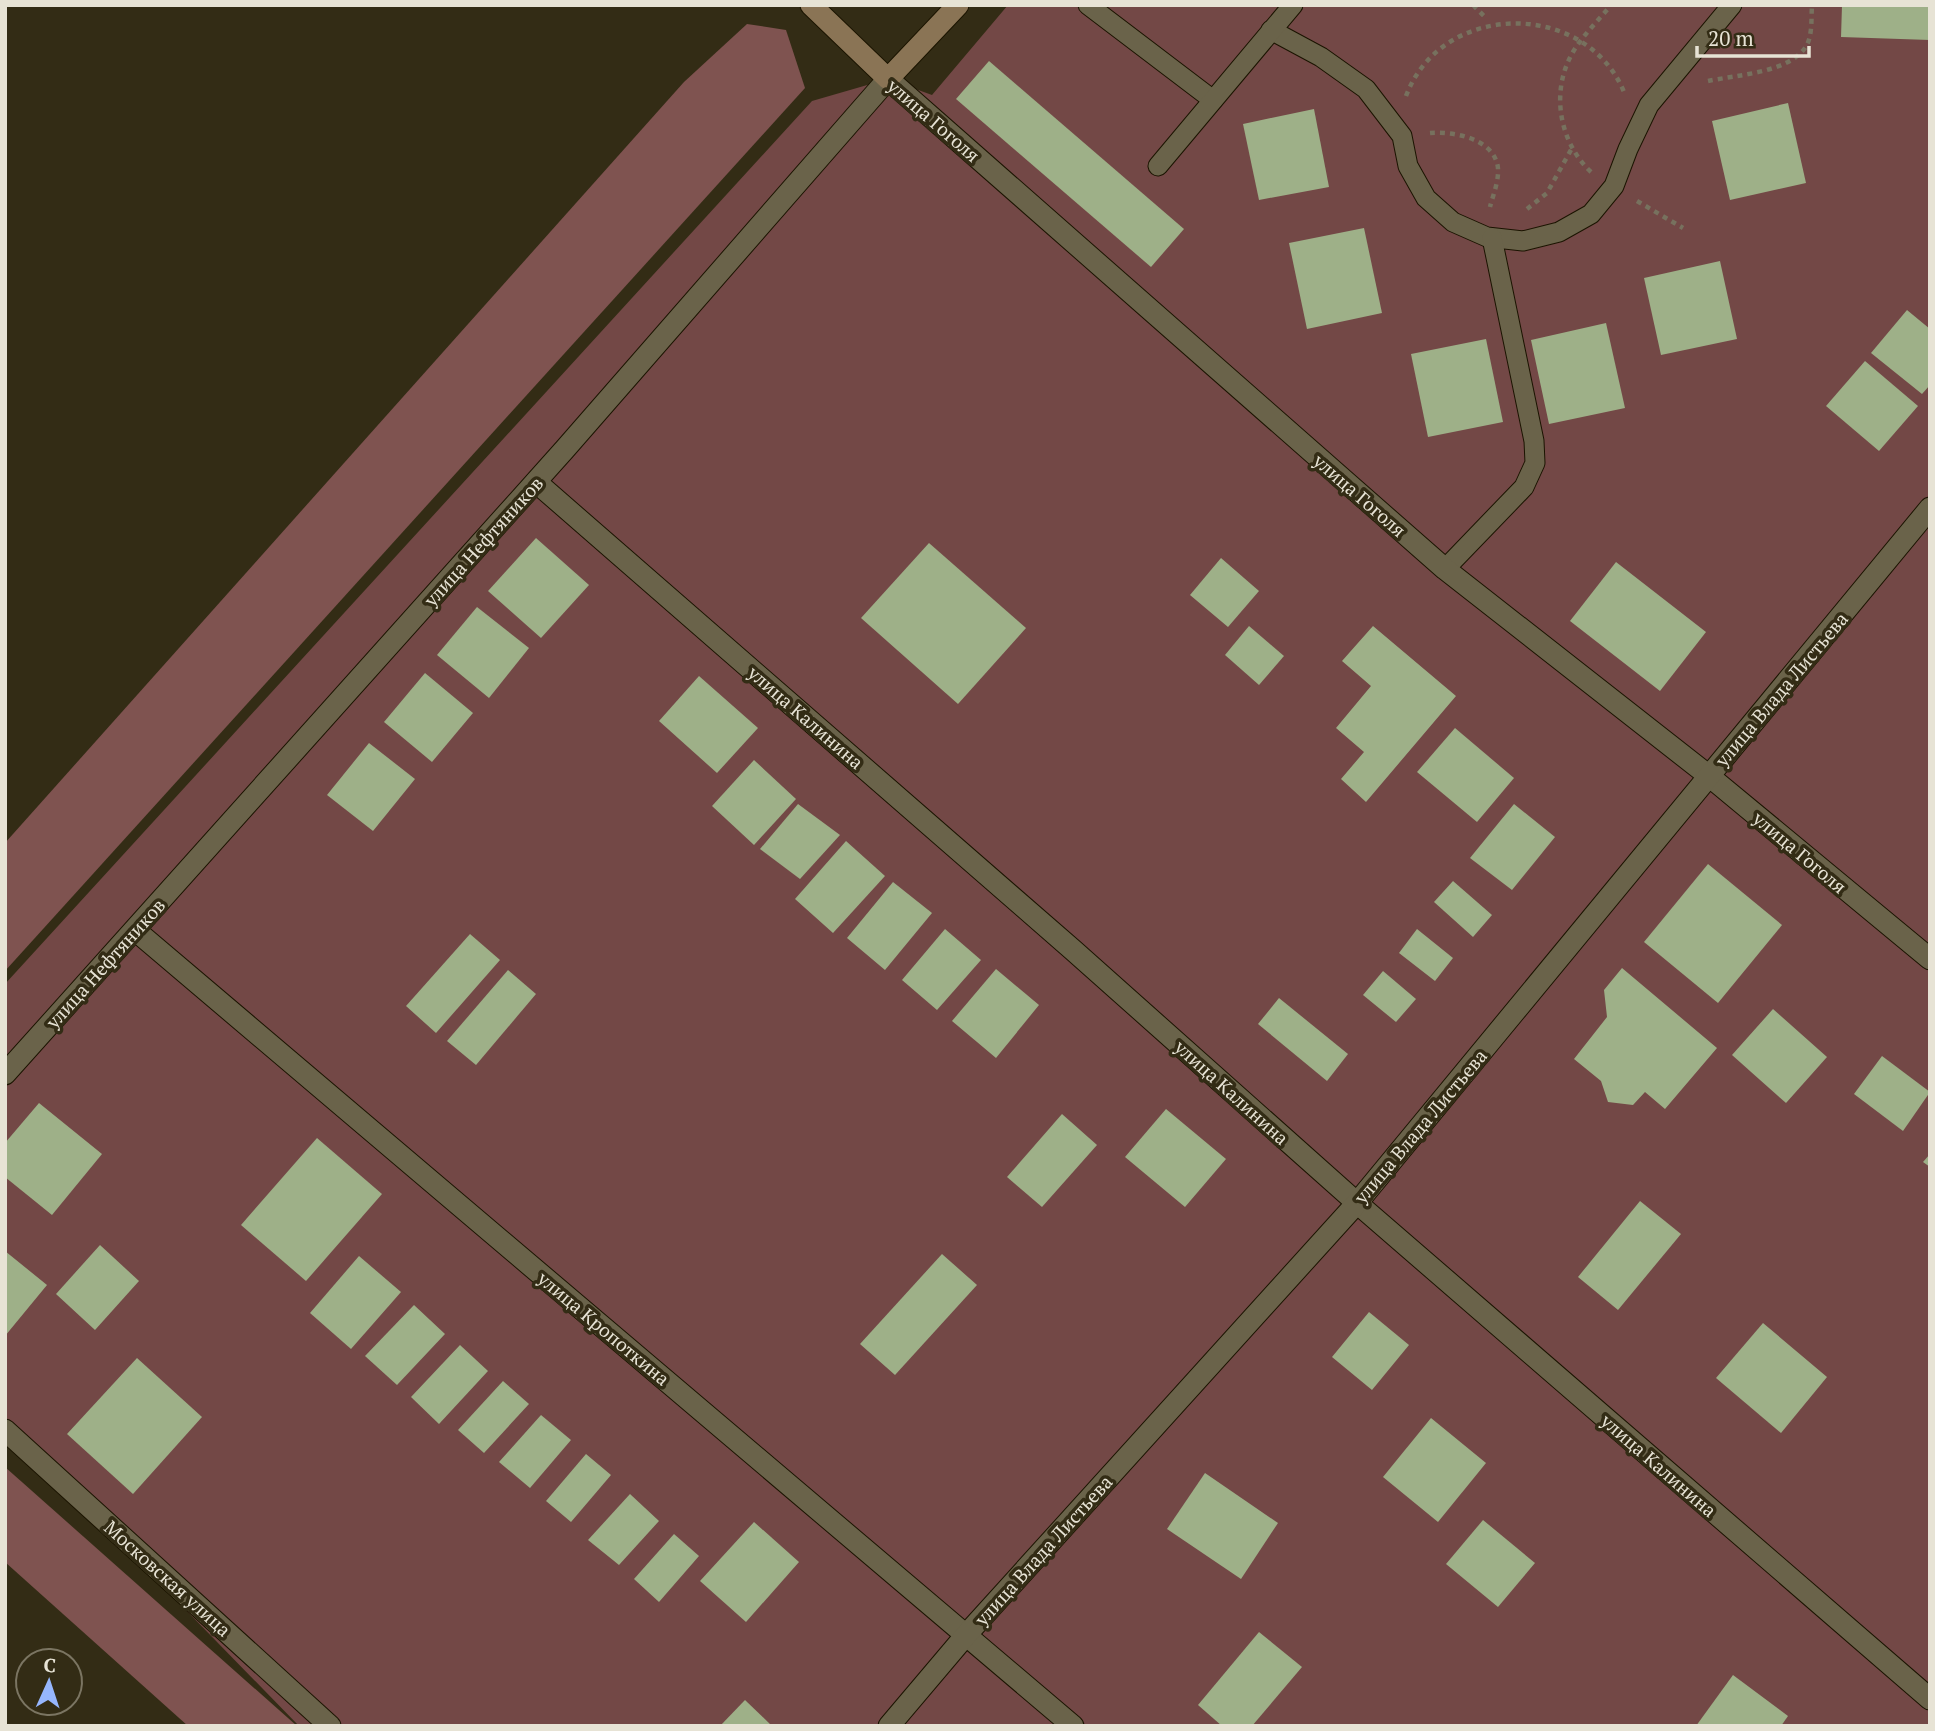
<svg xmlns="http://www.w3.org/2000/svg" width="1935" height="1731" viewBox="0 0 1935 1731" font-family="'PT Serif',serif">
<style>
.green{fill:#734846}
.forest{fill:#7f5350}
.building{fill:#9eb088}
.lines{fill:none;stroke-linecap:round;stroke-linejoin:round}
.lane-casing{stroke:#1b1400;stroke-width:21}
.street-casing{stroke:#1b1400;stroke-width:23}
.secondary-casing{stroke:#1b1400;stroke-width:23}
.path{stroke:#77715e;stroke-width:4.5;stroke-dasharray:5 5;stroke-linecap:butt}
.lane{stroke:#6a634a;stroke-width:19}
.street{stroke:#6a634a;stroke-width:21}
.secondary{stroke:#8a7455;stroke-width:21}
.labels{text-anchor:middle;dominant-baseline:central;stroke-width:7;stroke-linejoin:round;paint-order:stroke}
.street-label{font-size:19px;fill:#e7e3d5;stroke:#332c15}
</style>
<rect width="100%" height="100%" fill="#332c15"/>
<!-- green -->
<polygon class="green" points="1008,5 1930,5 1930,1726 299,1726 65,1486 5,1440 5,984 812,101 888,79 932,95"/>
<!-- forest -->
<g class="forest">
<polygon points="747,24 786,30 805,88 5,971 5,843 684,82"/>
<polygon points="5,1467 297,1726 188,1726 5,1562"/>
</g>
<!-- building -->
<g class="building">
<polygon points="1842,5 1930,5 1930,40 1841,37"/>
<polygon points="989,61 1184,229 1151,267 956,99"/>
<polygon points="1788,103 1806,183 1730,200 1712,121"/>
<polygon points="1314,109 1329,187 1259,200 1243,124"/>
<polygon points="1364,228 1382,313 1307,329 1289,243"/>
<polygon points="1720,261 1737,339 1661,355 1644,278"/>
<polygon points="1907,310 1930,329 1930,385 1922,394 1871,353"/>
<polygon points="1606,323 1625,408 1549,424 1531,340"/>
<polygon points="1486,339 1503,422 1428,437 1411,354"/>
<polygon points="1865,361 1918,406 1879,451 1826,406"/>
<polygon points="536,538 589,585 541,638 488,591"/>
<polygon points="929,543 1026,628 958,704 861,618"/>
<polygon points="1221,558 1259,591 1228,627 1190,595"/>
<polygon points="1616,562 1706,632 1660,691 1570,621"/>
<polygon points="477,607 529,648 489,698 437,655"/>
<polygon points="1249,626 1284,656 1259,685 1225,655"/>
<polygon points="1373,626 1456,696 1366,802 1341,779 1364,752 1336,728 1371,686 1342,661"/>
<polygon points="425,673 473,713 432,762 384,722"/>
<polygon points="699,676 758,728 717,773 659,721"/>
<polygon points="1455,728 1514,778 1477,822 1417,772"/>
<polygon points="369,743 415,779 373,831 327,795"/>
<polygon points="754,760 796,799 754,845 712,806"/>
<polygon points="798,804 840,835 800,879 760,849"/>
<polygon points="1514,804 1555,837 1512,890 1470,858"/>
<polygon points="846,841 885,876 833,933 795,899"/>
<polygon points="1708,864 1782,925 1718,1003 1644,942"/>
<polygon points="1453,881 1492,915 1473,937 1434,902"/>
<polygon points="893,882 932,913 885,970 847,938"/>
<polygon points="945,929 981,960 937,1010 902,980"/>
<polygon points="1417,929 1453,958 1435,981 1399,953"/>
<polygon points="470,934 500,960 436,1033 406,1006"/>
<polygon points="1622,968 1717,1048 1665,1109 1645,1092 1633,1105 1608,1102 1601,1081 1574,1059 1607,1017 1604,990"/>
<polygon points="996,969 1039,1005 996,1058 952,1021"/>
<polygon points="508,970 536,994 476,1065 447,1041"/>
<polygon points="1383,971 1416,999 1396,1022 1363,995"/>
<polygon points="1279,998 1348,1054 1327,1081 1258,1024"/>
<polygon points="1773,1009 1827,1057 1786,1103 1732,1055"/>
<polygon points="1882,1056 1930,1092 1903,1131 1854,1094"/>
<polygon points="39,1103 102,1154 52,1215 5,1177 5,1143"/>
<polygon points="1166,1109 1226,1159 1185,1207 1125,1157"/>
<polygon points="1062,1114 1097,1145 1042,1207 1007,1177"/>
<polygon points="317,1138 382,1194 306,1281 241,1225"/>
<polygon points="1930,1154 1930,1167 1923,1162"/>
<polygon points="1640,1201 1681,1234 1618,1310 1578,1277"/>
<polygon points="100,1245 139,1281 95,1330 56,1294"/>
<polygon points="5,1251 47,1285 5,1336"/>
<polygon points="942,1254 977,1285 895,1375 860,1344"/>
<polygon points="359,1256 401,1292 351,1349 310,1313"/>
<polygon points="414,1305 445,1334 397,1385 365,1356"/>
<polygon points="1369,1312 1409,1345 1372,1390 1332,1357"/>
<polygon points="1763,1323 1827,1377 1781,1433 1716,1378"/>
<polygon points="460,1345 488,1371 439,1424 411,1397"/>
<polygon points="137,1358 202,1417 133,1494 67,1434"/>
<polygon points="503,1381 529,1404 484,1453 458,1430"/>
<polygon points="541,1415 571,1440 530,1488 499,1462"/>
<polygon points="1431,1418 1486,1463 1438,1522 1383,1477"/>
<polygon points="586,1454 611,1475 571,1522 546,1501"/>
<polygon points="1205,1473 1278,1523 1241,1579 1167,1529"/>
<polygon points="630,1494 659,1521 619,1565 588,1540"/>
<polygon points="1483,1520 1535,1563 1498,1607 1446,1564"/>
<polygon points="754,1522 799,1562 746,1622 700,1581"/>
<polygon points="674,1534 699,1556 659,1602 634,1579"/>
<polygon points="1259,1632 1302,1667 1252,1726 1222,1726 1198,1705"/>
<polygon points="1733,1675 1788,1716 1781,1726 1696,1726"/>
<polygon points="745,1700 772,1726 720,1726"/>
</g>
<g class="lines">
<defs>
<g id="lane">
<polyline points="1088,5 1213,100"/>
<polyline points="1271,30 1321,57 1366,89 1402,136 1408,166 1426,198 1453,222 1487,237 1523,241 1559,232 1591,214 1614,186 1628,149 1649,105 1732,5"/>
<polyline points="1158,166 1293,5"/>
<polyline points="1445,569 1524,487 1535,463 1534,441 1492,238"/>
</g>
<g id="street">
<polyline points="536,482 1073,950 1357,1203 1930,1699"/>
<polyline points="135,930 1073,1726"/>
<polyline points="5,1074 565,449 888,79 1445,569 1709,776 1930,959"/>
<polyline points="5,1430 330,1726"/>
<polyline points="889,1726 966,1635 1357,1203 1930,508"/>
</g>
<polyline id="secondary" points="811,5 888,79 958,5"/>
</defs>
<!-- lane casing -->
<use href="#lane" class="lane-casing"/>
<!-- street casing -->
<use href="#street" class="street-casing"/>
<!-- secondary casing -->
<use href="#secondary" class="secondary-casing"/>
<!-- path -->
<g class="path">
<polyline points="1473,5 1484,16"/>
<path d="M1708 81C1736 75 1787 73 1805 48 1813 37 1811 18 1812 5"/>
<path d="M1406 96C1442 0 1586 0 1624 92"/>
<path d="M1430 133C1452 131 1490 138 1497 163 1501 176 1493 195 1490 207"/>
<path d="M1591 172C1559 142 1550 91 1573 52 1583 35 1599 20 1611 5"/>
<polyline points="1637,201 1683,228"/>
<polyline points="1527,209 1547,193 1572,148"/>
</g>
<!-- lane -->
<use href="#lane" class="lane"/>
<!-- street -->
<use href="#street" class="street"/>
<!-- secondary -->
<use href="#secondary" class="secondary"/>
</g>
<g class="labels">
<!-- street labels -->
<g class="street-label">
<text transform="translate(934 120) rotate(41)">улица Гоголя</text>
<text transform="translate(1360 495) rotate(41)">улица Гоголя</text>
<text transform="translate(483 541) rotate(-48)">улица Нефтяников</text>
<text transform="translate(1781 689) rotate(-50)">улица Влада Листьева</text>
<text transform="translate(806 717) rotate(41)">улица Калинина</text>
<text transform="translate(1800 852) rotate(40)">улица Гоголя</text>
<text transform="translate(105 963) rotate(-48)">улица Нефтяников</text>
<text transform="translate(1232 1092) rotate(42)">улица Калинина</text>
<text transform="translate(1420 1126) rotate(-50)">улица Влада Листьева</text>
<text transform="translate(604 1328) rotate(40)">улица Кропоткина</text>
<text transform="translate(1659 1465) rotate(41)">улица Калинина</text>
<text transform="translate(1043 1550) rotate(-48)">улица Влада Листьева</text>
<text transform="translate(168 1578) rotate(42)">Московская улица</text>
</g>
</g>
<!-- border -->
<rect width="1935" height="1731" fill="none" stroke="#e7e3d5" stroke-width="14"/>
<!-- north arrow -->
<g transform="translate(49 1682) rotate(3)"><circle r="33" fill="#332c15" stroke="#7b7562" stroke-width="2"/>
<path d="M0-5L12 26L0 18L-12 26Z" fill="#96b6fd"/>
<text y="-10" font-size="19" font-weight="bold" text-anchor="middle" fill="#e7e3d5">С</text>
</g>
<!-- scale -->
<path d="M1697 46v10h112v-10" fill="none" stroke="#e7e3d5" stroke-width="3.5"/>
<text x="1708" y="46" font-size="21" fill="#e7e3d5" stroke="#332c15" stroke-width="5" paint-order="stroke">20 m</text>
</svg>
